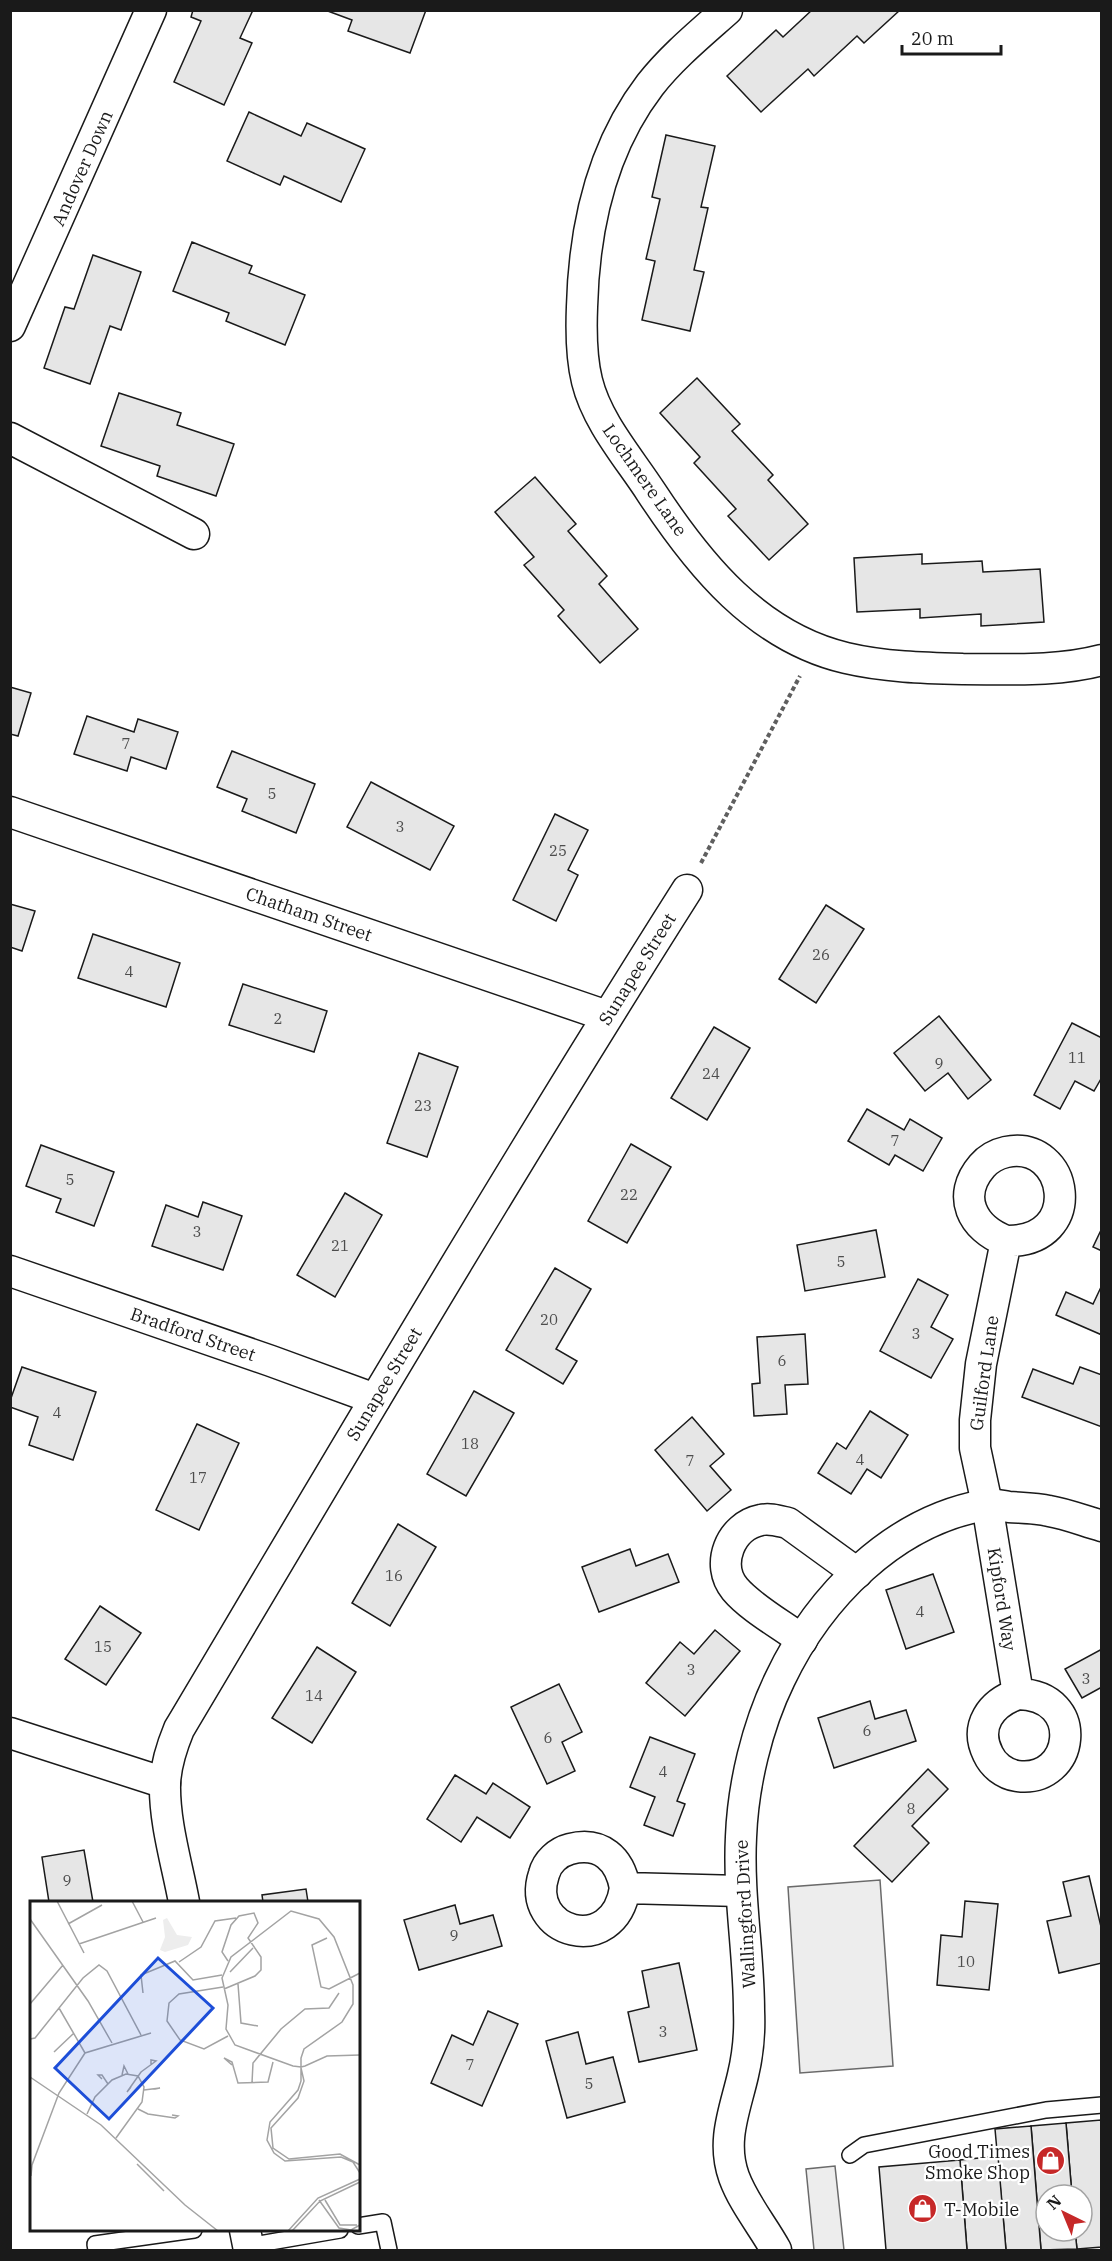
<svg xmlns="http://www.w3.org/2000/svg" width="1112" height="2261" viewBox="0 0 1112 2261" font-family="'IBM Plex Serif',serif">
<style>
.built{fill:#ededed;stroke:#6a6a6a;stroke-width:1.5}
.building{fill:#e6e6e6;stroke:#1a1a1a;stroke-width:1.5}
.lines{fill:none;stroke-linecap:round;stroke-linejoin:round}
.service-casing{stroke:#1a1a1a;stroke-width:18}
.minor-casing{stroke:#1a1a1a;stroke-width:33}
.path{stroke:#5f5f5f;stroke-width:4;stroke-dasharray:4.5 3;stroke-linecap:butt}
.service{stroke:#fff;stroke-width:15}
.minor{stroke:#fff;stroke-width:30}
.labels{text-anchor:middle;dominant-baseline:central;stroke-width:4.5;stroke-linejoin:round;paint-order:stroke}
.number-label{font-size:15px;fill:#4d4d4d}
.street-label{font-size:18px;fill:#1a1a1a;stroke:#fff}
.poi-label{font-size:18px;fill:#1a1a1a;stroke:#fff;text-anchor:end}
.inset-road{fill:none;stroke:#a3a3a3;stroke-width:1.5}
.view{fill:#1d4ed8;fill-opacity:0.15;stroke:#1d4ed8;stroke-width:3}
.inset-edge{fill:none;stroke:#1a1a1a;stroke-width:3}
</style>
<rect width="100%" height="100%" fill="#fff"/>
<!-- built -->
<g class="built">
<polygon points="880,1880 893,2066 800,2073 788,1887"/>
<polygon points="835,2166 844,2250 814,2250 806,2169"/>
</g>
<!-- building -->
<g class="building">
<polygon points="193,10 253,10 240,38 252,43 224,105 174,82 201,21 191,17"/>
<polygon points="325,10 426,10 410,53 348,31 352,20"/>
<polygon points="812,10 900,10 864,43 857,36 814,76 808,69 761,112 727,76 776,30 783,37"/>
<polygon points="249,112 301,136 307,123 365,149 341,202 284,176 280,185 227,161"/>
<polygon points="666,135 715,146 701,207 708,208 694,270 704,272 690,331 642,320 655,261 646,259 660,199 652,197"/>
<polygon points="192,242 252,266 249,273 305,295 285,345 226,321 229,313 173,291"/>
<polygon points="93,255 141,272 121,330 110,326 90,384 44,368 65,307 74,309"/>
<polygon points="697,378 740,424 732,431 773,475 768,480 808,524 769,560 728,516 736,509 694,463 700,457 660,413"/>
<polygon points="119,393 181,413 177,425 234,444 216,496 157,476 160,466 101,446"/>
<polygon points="535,477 576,524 568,531 607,576 599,584 638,629 600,663 558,616 564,610 524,565 534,557 495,512"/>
<polygon points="922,554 922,564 982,561 983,572 1040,569 1044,622 981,626 981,614 920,618 920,609 857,612 854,558"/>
<polygon points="10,687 31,693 18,736 10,734"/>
<polygon points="87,716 134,732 138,719 178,732 166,769 131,757 127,771 74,754"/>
<polygon points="232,751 315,784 296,833 242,811 247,799 217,787"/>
<polygon points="371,782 454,826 430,870 347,827"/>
<polygon points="555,814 588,830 568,870 578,875 556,921 513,900"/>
<polygon points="10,904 35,911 22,951 10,947"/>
<polygon points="826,905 864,929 816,1003 779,979"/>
<polygon points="93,934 180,963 166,1007 78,978"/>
<polygon points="243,984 327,1011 314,1052 229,1025"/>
<polygon points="939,1016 991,1080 968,1099 948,1073 925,1091 894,1053"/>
<polygon points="1072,1023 1102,1038 1102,1077 1094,1091 1075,1081 1060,1109 1034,1095"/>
<polygon points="714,1027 750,1048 707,1120 671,1098"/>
<polygon points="419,1053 458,1067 427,1157 387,1143"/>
<polygon points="867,1109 904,1130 910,1119 942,1138 923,1171 895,1155 889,1165 848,1141"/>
<polygon points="631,1144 671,1167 627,1243 588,1221"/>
<polygon points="41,1145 114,1172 94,1226 56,1212 61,1199 26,1186"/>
<polygon points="345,1193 382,1215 335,1297 297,1275"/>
<polygon points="203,1202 242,1216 223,1270 152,1246 166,1205 198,1217"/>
<polygon points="1102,1228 1102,1251 1093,1247"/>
<polygon points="876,1230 885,1277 805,1291 797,1245"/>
<polygon points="555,1268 591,1289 556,1349 577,1361 563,1384 506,1350"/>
<polygon points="918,1279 948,1295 931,1327 953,1339 931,1378 880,1351"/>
<polygon points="1102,1285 1102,1335 1056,1315 1066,1292 1093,1304"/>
<polygon points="805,1334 808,1384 785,1385 787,1414 754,1416 752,1384 760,1383 757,1337"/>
<polygon points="22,1367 96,1392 73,1460 29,1445 38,1417 10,1407 10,1401"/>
<polygon points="1080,1367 1102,1375 1102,1427 1022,1397 1033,1369 1073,1384"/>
<polygon points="474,1391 514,1413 466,1496 427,1474"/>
<polygon points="870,1411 908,1435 881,1478 867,1469 851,1494 818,1473 837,1443 846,1449"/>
<polygon points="692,1417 724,1454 710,1466 731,1490 707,1511 655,1450"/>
<polygon points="197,1424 239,1443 199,1530 156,1510"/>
<polygon points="398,1524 436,1547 390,1626 352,1603"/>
<polygon points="630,1549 636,1566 668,1554 679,1582 599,1612 582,1567"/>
<polygon points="933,1574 954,1632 906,1649 886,1590"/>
<polygon points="100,1606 141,1633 106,1685 65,1659"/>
<polygon points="715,1630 740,1651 685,1716 646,1683 680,1642 694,1654"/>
<polygon points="317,1647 356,1672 312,1743 272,1718"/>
<polygon points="1102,1649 1102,1687 1082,1698 1065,1669"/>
<polygon points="559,1684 582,1732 562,1742 575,1771 547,1784 511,1707"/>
<polygon points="870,1701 875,1719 906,1710 916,1741 834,1768 818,1718"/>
<polygon points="650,1737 695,1754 677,1801 685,1804 673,1836 644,1825 655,1797 630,1787"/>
<polygon points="928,1769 948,1789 912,1826 929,1843 892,1882 854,1846"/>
<polygon points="455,1775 486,1794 493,1783 530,1807 510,1838 477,1817 461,1842 427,1819"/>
<polygon points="84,1850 93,1902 49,1902 42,1857"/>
<polygon points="1089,1876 1102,1931 1102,1963 1059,1973 1047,1921 1071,1916 1063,1882"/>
<polygon points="306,1889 308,1902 263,1902 262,1895"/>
<polygon points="965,1901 998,1904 989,1990 937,1985 941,1935 962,1937"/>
<polygon points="455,1905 460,1924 493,1915 502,1946 419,1970 404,1920"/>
<polygon points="679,1963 697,2050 639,2062 628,2012 649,2007 642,1971"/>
<polygon points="488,2011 518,2024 482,2106 431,2083 452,2035 473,2045"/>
<polygon points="578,2032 586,2064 613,2057 625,2102 567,2118 546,2041"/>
<polygon points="1101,2120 1102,2247 1077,2249 1075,2231 1082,2231 1082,2195 1072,2195 1066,2123"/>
<polygon points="1066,2123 1072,2195 1046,2195 1046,2231 1075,2231 1077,2249 1041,2250 1031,2126"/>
<polygon points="1031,2126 1041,2250 1006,2250 995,2129"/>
<polygon points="998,2156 1006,2250 967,2250 960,2160"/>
<polygon points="960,2160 967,2250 886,2250 879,2167"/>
</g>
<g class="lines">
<defs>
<g id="service">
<polyline points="850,2155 864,2145 1046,2110 1102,2105"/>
<polyline points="358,2226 383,2222 389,2250"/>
<polyline points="248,2246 340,2230"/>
<polyline points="96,2250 95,2244 194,2230"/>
</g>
<g id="minor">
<path d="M727 10C700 34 672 57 650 85 601 149 584 228 582 307 581 332 581 357 587 381 597 422 629 458 651 492 699 565 757 637 846 658 884 667 924 668 963 669 1010 669 1056 672 1102 660"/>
<polyline points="10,326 151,10"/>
<polyline points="10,438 194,534"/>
<polyline points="10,812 607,1016"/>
<path d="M1006 1241C972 1228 956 1196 982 1166 988 1159 997 1154 1006 1152 1069 1139 1086 1243 1006 1241L981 1364 975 1420V1448L987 1504 1018 1694C991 1703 974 1726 988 1754 993 1765 1004 1774 1017 1776 1075 1784 1087 1695 1018 1694"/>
<polyline points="10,1271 271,1361 375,1399"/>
<path d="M802 1640C782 1625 751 1608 735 1589 715 1565 730 1526 761 1520 770 1518 779 1521 788 1523L857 1573"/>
<polyline points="10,1733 165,1783"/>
<path d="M625 1888C614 1959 524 1933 544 1874 547 1862 558 1852 570 1849 601 1841 620 1859 625 1888L740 1891"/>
<path d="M184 1902C177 1864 164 1822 165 1783 166 1764 172 1746 179 1729 346 1448 512 1166 687 890"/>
<polyline points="245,2230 249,2250"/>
<path d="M776 2250C763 2226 744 2204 734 2177 721 2141 735 2110 743 2075 748 2054 750 2033 749 2011 749 1953 738 1896 741 1837 743 1785 757 1726 780 1679 819 1597 893 1521 985 1505 992 1503 1002 1506 1009 1507 1022 1508 1036 1508 1049 1511 1067 1514 1084 1521 1102 1526"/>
</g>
</defs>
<!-- service casing -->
<use href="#service" class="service-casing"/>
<!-- minor casing -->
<use href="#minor" class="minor-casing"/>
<!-- path -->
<polyline class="path" points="701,863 800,676"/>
<!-- service -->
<use href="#service" class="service"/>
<!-- minor -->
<use href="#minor" class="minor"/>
</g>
<!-- icons -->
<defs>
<symbol id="shop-disc" viewBox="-11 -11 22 22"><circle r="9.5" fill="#c62828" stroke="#fff"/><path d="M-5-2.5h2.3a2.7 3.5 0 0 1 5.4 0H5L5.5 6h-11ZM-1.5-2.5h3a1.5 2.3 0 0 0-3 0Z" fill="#fff"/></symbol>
</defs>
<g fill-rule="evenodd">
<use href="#shop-disc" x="1034" y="2144" width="33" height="33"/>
<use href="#shop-disc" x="906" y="2192" width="33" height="33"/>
</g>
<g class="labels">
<!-- number labels -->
<g class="number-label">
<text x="126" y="743">7</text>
<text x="272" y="793">5</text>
<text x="400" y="826">3</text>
<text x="558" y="850">25</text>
<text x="821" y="954">26</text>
<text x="129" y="971">4</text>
<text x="278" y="1018">2</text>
<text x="1077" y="1057">11</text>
<text x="939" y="1063">9</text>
<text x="711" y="1073">24</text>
<text x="423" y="1105">23</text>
<text x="895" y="1140">7</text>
<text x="70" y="1179">5</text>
<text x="629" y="1194">22</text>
<text x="197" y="1231">3</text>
<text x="340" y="1245">21</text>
<text x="841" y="1261">5</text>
<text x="549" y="1319">20</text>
<text x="916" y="1333">3</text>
<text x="782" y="1360">6</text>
<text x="57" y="1412">4</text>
<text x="470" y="1443">18</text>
<text x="860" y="1459">4</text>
<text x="690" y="1460">7</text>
<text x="198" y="1477">17</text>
<text x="394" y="1575">16</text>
<text x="920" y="1611">4</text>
<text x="103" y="1646">15</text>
<text x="691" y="1669">3</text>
<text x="1086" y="1678">3</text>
<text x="314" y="1695">14</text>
<text x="867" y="1730">6</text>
<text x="548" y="1737">6</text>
<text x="663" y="1771">4</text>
<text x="911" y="1808">8</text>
<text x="67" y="1880">9</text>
<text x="454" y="1935">9</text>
<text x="966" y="1961">10</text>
<text x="663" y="2031">3</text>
<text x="470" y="2064">7</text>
<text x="589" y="2083">5</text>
</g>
<!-- street labels -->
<g class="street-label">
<text transform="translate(82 168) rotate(-66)">Andover Down</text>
<text transform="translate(645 480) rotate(55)">Lochmere Lane</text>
<text transform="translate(309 914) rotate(19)">Chatham Street</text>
<text transform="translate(637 969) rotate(-58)">Sunapee Street</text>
<text transform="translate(193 1334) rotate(19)">Bradford Street</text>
<text transform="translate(984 1373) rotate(-82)">Guilford Lane</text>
<text transform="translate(384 1384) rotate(-59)">Sunapee Street</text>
<text transform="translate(1002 1599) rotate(81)">Kipford Way</text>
<text transform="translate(745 1914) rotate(-93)">Wallingford Drive</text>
</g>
<!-- poi labels -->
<g class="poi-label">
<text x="1030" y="2151">Good Times<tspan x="1030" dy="21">Smoke Shop</tspan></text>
<text x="944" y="2209" text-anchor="start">T-Mobile</text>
</g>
</g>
<!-- overview -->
<g transform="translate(30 1901)">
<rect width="330" height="330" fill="#fff"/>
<path d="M137 17 147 34 162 36 158 44 135 51 130 49 135 36 133 19Z" fill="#ededed"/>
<path class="inset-road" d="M27 0 54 52M102 0 113 21M0 18 58 100 82 142M38 23 72 4M297 37 282 44 291 86 299 88 330 72M49 43 126 17M149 61 171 46 185 20 206 17M200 71 223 47M208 83 211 122 228 125M193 86 149 93 139 102 137 120 150 139 174 148 198 135M194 88 225 75 231 69V56L218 37 228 22 224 12 209 15 201 24 192 51 198 60M113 92 111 74 145 60 163 79 192 74M0 103 33 64M29 107 55 152M0 138 5 137 53 77 69 64 77 70 111 134M24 151 44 132M330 154 297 155 275 165 271 166 263 165 205 144 196 128 198 104 192 77 201 56 261 10 289 18 304 36 323 84V103L312 121 274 148 271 157V180L268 189 240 221 237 239 244 252 255 260 311 256 323 261 330 272M202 164 194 157 202 161 208 182 238 181 243 161M271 167 274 180 268 197 241 227 243 247 259 258 310 253 330 264M92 174 94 165 98 173M0 176 71 224 155 304 188 330M72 178 68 174H72L78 183M222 182 223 162 251 128 275 108 299 107 309 92M101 186 97 191 111 171 126 160 121 159V163M114 189 130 187 125 188M108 208 118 213 145 217 148 215 142 214M57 213 65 196 82 179 96 173 108 175 114 186 112 201 86 237M107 263 134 290M1 275 2 264 29 192 55 152 121 132M289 299 309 327 321 329 330 324M295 299 310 324H327M258 330 288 297 330 278M262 330 290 300 330 281"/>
<path class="view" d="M128 57 183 107 79 218 25 167Z"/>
<rect width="330" height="330" class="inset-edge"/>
</g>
<!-- border -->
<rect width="1112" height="2261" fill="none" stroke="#1a1a1a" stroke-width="24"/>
<!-- north arrow -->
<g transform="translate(1064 2213) rotate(317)"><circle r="28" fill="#ffffff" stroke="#a3a3a3" stroke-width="1.5"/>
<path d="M0-4.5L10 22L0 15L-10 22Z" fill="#c62828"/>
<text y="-9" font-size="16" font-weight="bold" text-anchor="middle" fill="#1a1a1a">N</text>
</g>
<!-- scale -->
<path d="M902 45v9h99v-9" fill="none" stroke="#1a1a1a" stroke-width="3"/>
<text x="911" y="45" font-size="18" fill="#1a1a1a" stroke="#ffffff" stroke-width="4.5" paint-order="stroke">20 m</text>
</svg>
